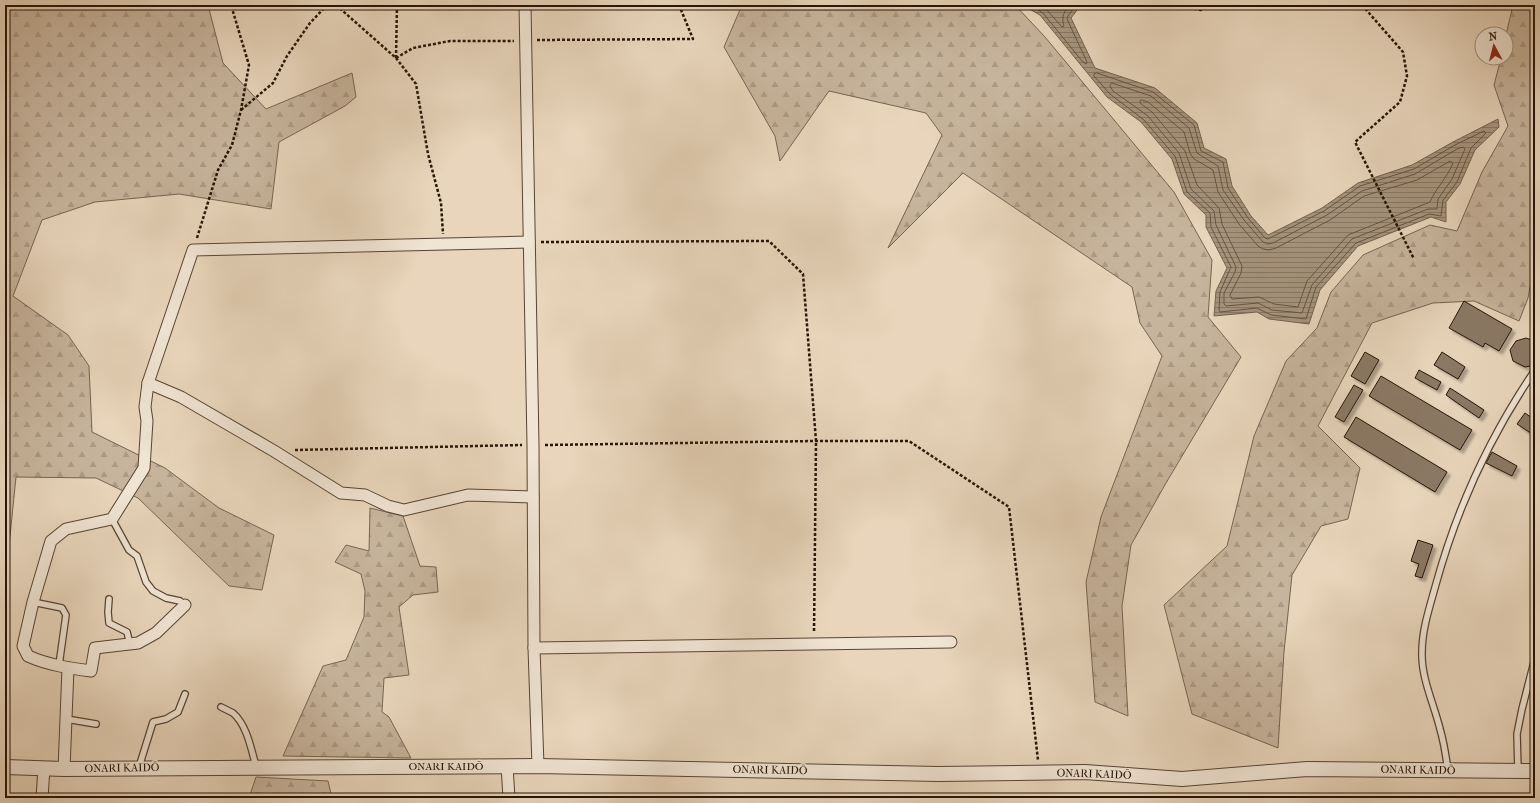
<svg xmlns="http://www.w3.org/2000/svg" width="1540" height="803" viewBox="0 0 1540 803" font-family="'IM FELL French Canon',serif">
<style>
.forest{fill:url(#forest-firs);stroke:#776452}
.water{fill:url(#water-rules);stroke:#73614e}
.lines{fill:none;stroke-linecap:round;stroke-linejoin:round}
.shore{stroke:#665442;stroke-width:1}
.building{fill:#8b7965;stroke:#271507;filter:url(#shadow)}
.service-casing{stroke:#574534;stroke-width:8}
.minor-casing{stroke:#574534;stroke-width:13}
.tertiary-casing{stroke:#574534;stroke-width:16}
.path{stroke:#271507;stroke-width:2.5;stroke-dasharray:3 2;stroke-linecap:butt}
.service{stroke:#f0e4d3;stroke-width:5.5}
.minor{stroke:#f0e4d3;stroke-width:11}
.tertiary{stroke:#f0e4d3;stroke-width:14}
.labels{text-anchor:middle;dominant-baseline:central;stroke-width:3;stroke-linejoin:round;paint-order:stroke}
.street-label{font-size:11px;fill:#271507;stroke:#f0e4d3}
</style>
<defs>
<pattern id="forest-firs" width="22" height="20" patternUnits="userSpaceOnUse"><rect width="22" height="20" fill="#c7b49c"/><path d="M5 1l3.5 6h-7zM16 11l3.5 6h-7z" fill="#ab9a85"/></pattern>
<pattern id="water-rules" width="6" height="5" patternUnits="userSpaceOnUse"><rect width="6" height="5" fill="#a6947e"/><path d="M0 2.5h6" fill="none" stroke="#877865"/></pattern>
<filter id="shadow"><feDropShadow dx="3.5" dy="3.5" stdDeviation="1" flood-color="#0004"/></filter>
</defs>
<rect width="100%" height="100%" fill="#e8d5bb"/>
<filter id="stains"><feTurbulence type="fractalNoise" baseFrequency=".005" numOctaves="4"/><feColorMatrix values="0 0 0 0 .2 0 0 0 0 .09 0 0 0 0 .02 0 0 0 .5 -.17"/></filter>
<radialGradient id="worn" r=".72"><stop offset=".6" stop-color="#630" stop-opacity="0"/><stop offset="1" stop-color="#630" stop-opacity=".3"/></radialGradient>
<!-- forest -->
<g class="forest">
<polygon points="5,5 208,5 223,63 266,109 352,73 356,97 345,106 279,142 271,209 179,194 95,202 42,220 13,296 68,335 89,366 92,432 165,468 219,508 274,535 262,590 229,586 138,498 96,478 16,477 9,546 5,550"/>
<polygon points="742,5 1015,5 1045,37 1174,192 1212,260 1208,317 1241,357 1166,483 1131,545 1122,606 1128,716 1095,702 1086,582 1101,517 1162,356 1140,323 1132,287 963,173 888,248 942,135 926,113 829,91 780,161 775,136 724,47"/>
<polygon points="1513,5 1535,5 1535,260 1528,298 1519,321 1474,301 1433,303 1372,323 1318,426 1360,468 1348,519 1321,526 1292,575 1284,652 1278,748 1192,714 1164,605 1227,546 1254,436 1286,361 1317,328 1331,292 1363,255 1430,225 1457,231 1482,172 1508,126 1494,85 1501,58 1506,58 1506,35"/>
<polygon points="370,508 403,516 420,566 436,567 438,592 413,595 399,607 409,675 384,678 382,712 389,717 411,758 283,756 323,666 346,660 364,617 365,591 361,574 335,562 346,545 369,551"/>
<polygon points="256,777 328,781 332,798 249,798"/>
</g>
<!-- water -->
<polygon class="water" points="1022,5 1081,5 1071,18 1095,68 1155,88 1197,123 1204,148 1226,159 1232,186 1251,216 1268,235 1322,208 1358,183 1412,165 1453,142 1498,119 1499,127 1475,150 1460,184 1446,202 1446,222 1431,217 1358,246 1320,290 1309,324 1269,319 1257,312 1214,316 1216,291 1227,268 1206,227 1206,215 1184,194 1172,159 1141,122 1107,97 1040,15"/>
<g class="lines">
<!-- shore -->
<g class="shore">
<polyline points="1030,5 1043,13 1082,61 1086,64 1087,62 1067,19 1068,16 1076,5"/>
<path d="M1040 5 1046 9 1062 27 1064 26C1061 16 1064 13 1069 5"/>
<polygon points="1097,73 1153,92 1194,125 1201,151 1223,162 1228,188 1248,218 1265,238 1268,239 1324,211 1360,186 1414,169 1455,145 1484,131 1486,133 1471,148 1457,182 1443,200 1441,216 1429,214 1356,243 1316,287 1306,319 1271,315 1257,308 1220,312 1219,310 1220,292 1231,267 1211,227 1210,213 1187,192 1175,156 1144,120 1110,94 1094,76 1094,74"/>
<polygon points="1112,83 1151,96 1189,128 1197,153 1218,166 1223,190 1244,220 1263,242 1268,244 1273,243 1327,215 1362,191 1415,174 1457,149 1463,147 1465,149 1452,179 1438,199 1437,209 1428,209 1352,239 1312,285 1302,313 1272,310 1258,303 1226,306 1224,304 1224,293 1235,272 1236,267 1216,225 1214,211 1191,189 1179,153 1148,116 1113,91 1110,86"/>
<path d="M1142 100 1148 102 1184 132 1190 153 1194 159 1213 170 1218 192 1239 224 1258 246 1263 249 1269 250 1276 248 1330 220 1364 196 1417 180 1450 161 1453 163C1447 178 1436 188 1430 202L1348 235 1307 281 1298 307 1274 304 1259 297 1232 299 1230 295 1241 273 1242 266 1222 224 1219 208 1197 185 1185 151 1152 112 1140 103V101Z"/>
</g>
</g>
<!-- building -->
<g class="building">
<polygon points="1464,301 1512,329 1499,351 1485,343 1483,347 1449,328"/>
<polygon points="1526,338 1535,341 1535,365 1525,367 1513,361 1510,350 1516,341"/>
<polygon points="1365,352 1379,360 1365,384 1351,376"/>
<polygon points="1442,352 1465,367 1458,379 1434,365"/>
<polygon points="1419,370 1441,382 1437,390 1415,378"/>
<polygon points="1381,376 1472,430 1460,450 1369,396"/>
<polygon points="1354,385 1363,390 1344,422 1335,417"/>
<polygon points="1450,388 1484,410 1479,418 1446,395"/>
<polygon points="1525,413 1535,420 1535,431 1532,434 1517,424"/>
<polygon points="1356,417 1447,472 1435,492 1344,437"/>
<polygon points="1492,452 1517,466 1512,476 1486,463"/>
<polygon points="1418,540 1433,545 1422,578 1415,576 1419,564 1411,561"/>
</g>
<g class="lines">
<defs>
<g id="service">
<polyline points="112,519 129,550 137,556 146,582 153,591 166,598 180,601 185,605"/>
<polyline points="109,599 108,612 109,623 127,632 130,644"/>
<polyline points="33,602 62,608 66,615 59,665"/>
<path d="M221 707C225 709 229 711 233 713 247 725 251 749 256 766"/>
<polyline points="66,719 96,724"/>
<polyline points="139,767 153,722 166,719 178,712 185,694"/>
<path d="M1448 770C1446 757 1444 742 1440 729 1434 704 1421 678 1422 652 1422 629 1430 606 1436 584 1457 508 1490 436 1535 370"/>
<polyline points="1518,770 1517,734 1522,709 1535,658"/>
</g>
<g id="minor">
<polyline points="525,5 533,445 534,648 538,766"/>
<polyline points="148,383 181,397 274,451 341,493 365,495 388,506 404,510 468,495 533,497"/>
<path d="M185 605 156 633 138 643 95 648 91 671C69 668 48 665 28 656L23 646 33 602 51 541 66 529 112 519 144 468 147 421 145 407 148 383 193 250 529 242"/>
<polyline points="534,648 951,642"/>
<polyline points="507,766 509,798"/>
<polyline points="64,769 68,668"/>
<polyline points="42,798 44,768"/>
</g>
<polyline id="tertiary" points="5,767 64,769 538,766 939,774 1085,772 1182,779 1307,769 1535,771"/>
</defs>
<!-- service casing -->
<use href="#service" class="service-casing"/>
<!-- minor casing -->
<use href="#minor" class="minor-casing"/>
<!-- tertiary casing -->
<use href="#tertiary" class="tertiary-casing"/>
<!-- path -->
<g class="path">
<polyline points="336,5 396,58 416,84 428,154 441,203 443,234"/>
<polyline points="1169,5 1201,10 1208,5"/>
<polyline points="1362,5 1403,52 1407,76 1400,102 1355,142 1414,259"/>
<polyline points="537,40 693,39 679,5"/>
<polyline points="396,58 413,48 450,41 514,41"/>
<polyline points="396,58 397,5"/>
<polyline points="241,110 273,83 287,56 310,23 327,5"/>
<polyline points="197,238 218,170 232,145 241,110 249,65 231,5"/>
<polyline points="541,242 769,241 803,274 816,441 814,633"/>
<polyline points="545,445 816,441 909,441 1009,507 1038,760"/>
<polyline points="295,450 522,445"/>
</g>
<!-- service -->
<use href="#service" class="service"/>
<!-- minor -->
<use href="#minor" class="minor"/>
<!-- tertiary -->
<use href="#tertiary" class="tertiary"/>
</g>
<g class="labels">
<!-- street labels -->
<g class="street-label">
<text x="446" y="766">ONARI KAIDŌ</text>
<text transform="translate(122 768) rotate(-1)">ONARI KAIDŌ</text>
<text transform="translate(770 770) rotate(1)">ONARI KAIDŌ</text>
<text transform="translate(1418 770) rotate(1)">ONARI KAIDŌ</text>
<text transform="translate(1094 774) rotate(2)">ONARI KAIDŌ</text>
</g>
</g>
<!-- margin -->
<rect width="1540" height="803" fill="none" stroke="#e8d5bb" stroke-width="20"/>
<rect x="6" y="6" width="1528" height="791" fill="none" stroke="#271507" stroke-width="2"/>
<rect x="10" y="10" width="1520" height="783" fill="none" stroke="#271507"/>
<!-- north arrow -->
<g transform="translate(1494 46) rotate(353)"><circle r="19" fill="#f0e4d3" stroke="#a09181"/>
<path d="M0-3L7 15L0 10L-7 15Z" fill="#8f2418"/>
<text y="-6" font-size="11" font-weight="bold" text-anchor="middle" fill="#271507">N</text>
</g>
<rect width="100%" height="100%" filter="url(#stains)"/>
<rect width="100%" height="100%" fill="url(#worn)"/>
</svg>
